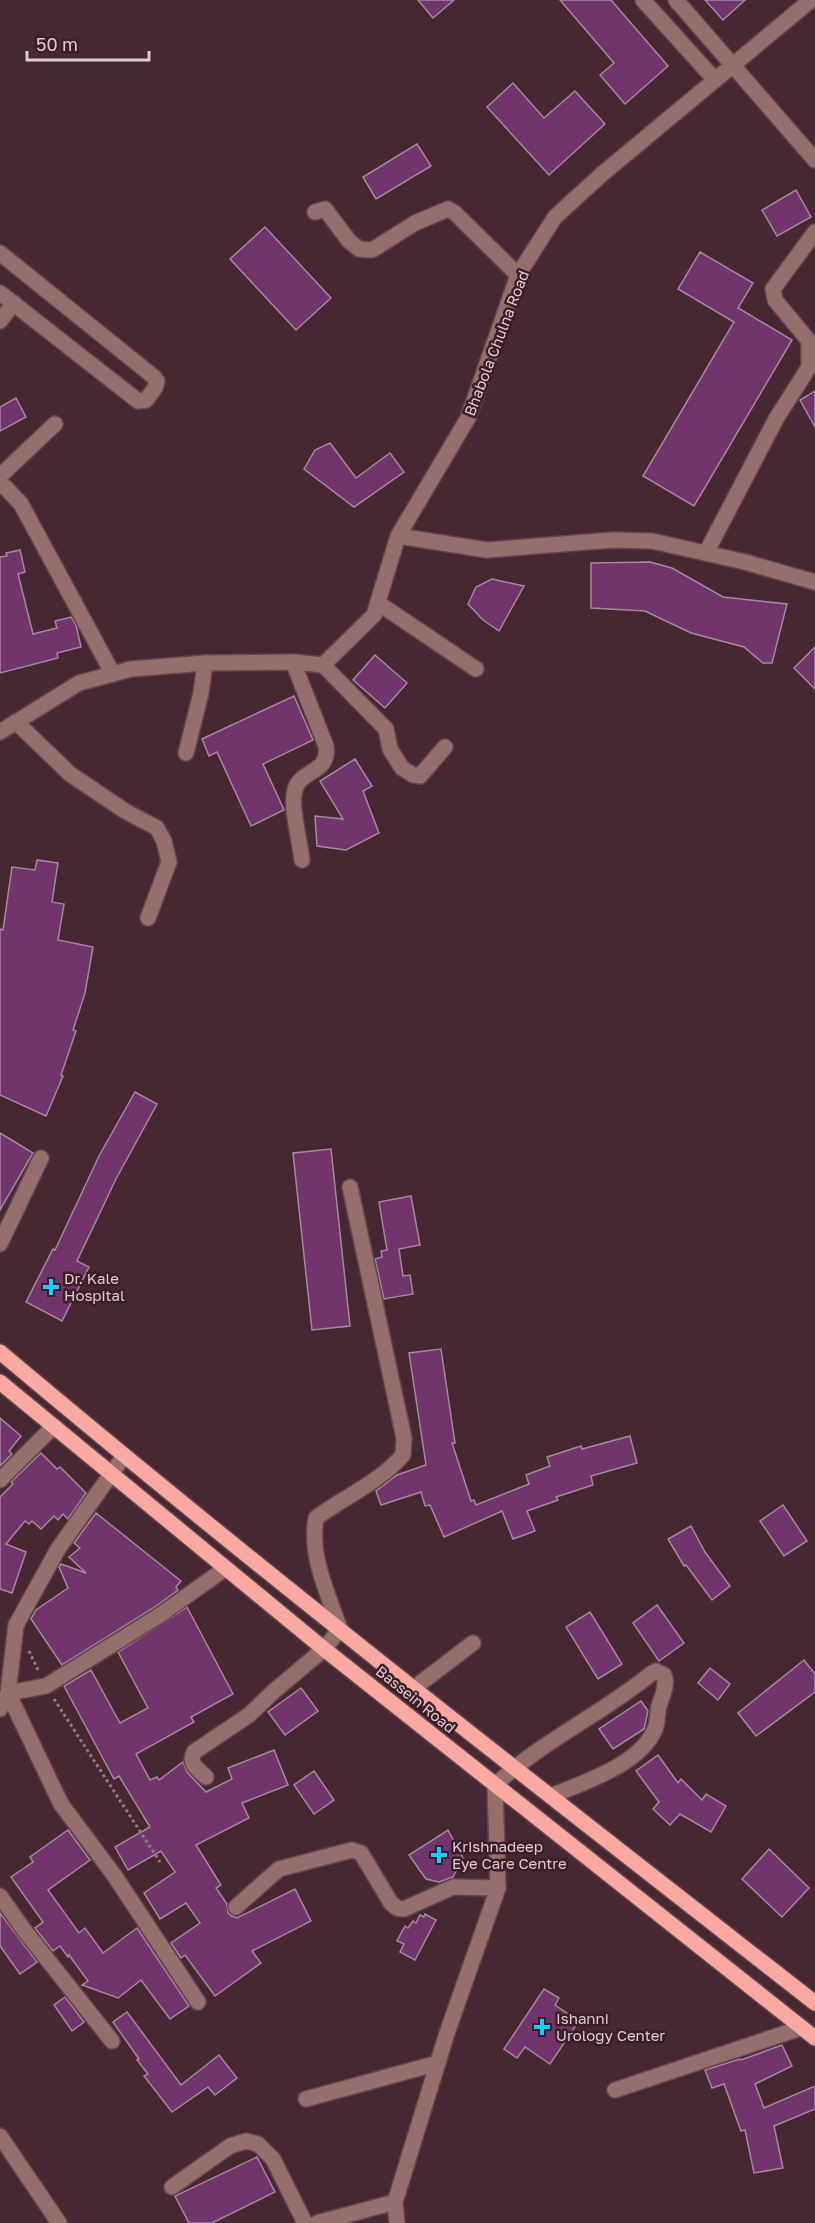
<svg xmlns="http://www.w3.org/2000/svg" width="815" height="2223" viewBox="0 0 815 2223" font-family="'Golos Text',sans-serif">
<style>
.building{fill:#72356b;stroke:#a588a0;stroke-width:1.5}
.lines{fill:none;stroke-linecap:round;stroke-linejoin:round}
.minor-casing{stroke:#62454f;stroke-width:18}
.major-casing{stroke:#62454f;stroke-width:18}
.path{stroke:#937982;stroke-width:3;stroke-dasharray:3 3;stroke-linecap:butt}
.minor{stroke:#966e6b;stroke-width:15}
.major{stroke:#f9a9a2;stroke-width:15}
.poi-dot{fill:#1ec9fd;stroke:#3b1e28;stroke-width:2}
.labels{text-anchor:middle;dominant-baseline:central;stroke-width:5;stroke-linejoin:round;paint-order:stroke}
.street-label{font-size:15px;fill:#e0cbd1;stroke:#3b1e28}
.poi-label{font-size:15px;fill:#e0cbd1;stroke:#3b1e28;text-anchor:start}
</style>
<rect width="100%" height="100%" fill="#462732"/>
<!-- building -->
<g class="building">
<polygon points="418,0 454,0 433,18"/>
<polygon points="560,0 611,0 668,66 625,104 600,75 614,63"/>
<polygon points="705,0 745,0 723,20"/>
<polygon points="513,83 544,118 575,91 605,124 549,175 487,107"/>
<polygon points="417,144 431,166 376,199 363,177"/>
<polygon points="796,190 811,217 777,236 762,210"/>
<polygon points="265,227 331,298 296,330 230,259"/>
<polygon points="700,252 753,283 738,308 792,340 694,506 643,476 734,322 678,289"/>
<polygon points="815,391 815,427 800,400"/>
<polygon points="16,398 26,417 0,431 0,407"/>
<polygon points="330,443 356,478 390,453 404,472 354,507 304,469 315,450"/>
<polygon points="20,550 25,572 18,574 33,634 57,628 55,621 71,617 76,625 81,647 57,653 58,658 0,673 0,557 7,556 6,553"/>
<polygon points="650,562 672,568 723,597 787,604 772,663 763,663 744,647 691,633 645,611 591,608 591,563"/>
<polygon points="492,579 524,586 499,631 483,620 468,604 476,587"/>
<polygon points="815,647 815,689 794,668"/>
<polygon points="375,655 407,683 385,708 353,680"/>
<polygon points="294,696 313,740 263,764 284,810 251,826 217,752 209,756 202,739"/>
<polygon points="355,759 372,786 363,791 379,833 346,850 317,846 315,816 343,819 320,781"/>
<polygon points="37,860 58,863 52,902 64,904 58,940 93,947 85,993 73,1030 76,1031 61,1075 63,1076 46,1116 0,1095 0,929 3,930 12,867 35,870"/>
<polygon points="135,1092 157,1104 116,1179 77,1261 89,1267 62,1321 26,1302 53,1249 55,1250 99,1156"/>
<polygon points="0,1133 33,1153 0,1210"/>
<polygon points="331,1149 350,1326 312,1330 293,1153"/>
<polygon points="411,1196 420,1245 399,1249 403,1276 410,1275 413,1294 384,1299 375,1259 382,1257 381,1251 387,1250 379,1202"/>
<polygon points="441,1349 455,1443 452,1443 471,1501 474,1500 476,1505 529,1484 526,1475 550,1466 547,1457 581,1446 582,1449 630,1436 637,1463 591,1476 593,1485 556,1497 558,1500 527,1511 535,1531 513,1539 502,1511 444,1537 430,1505 425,1506 421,1492 381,1505 376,1491 397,1475 426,1465 409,1353"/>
<polygon points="0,1418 21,1436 9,1451 12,1454 0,1466"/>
<polygon points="41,1453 57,1469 60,1467 86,1493 68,1519 63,1514 58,1520 54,1516 41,1529 32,1521 29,1524 25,1521 6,1544 26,1552 12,1593 0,1589 0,1497 13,1484 11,1482"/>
<polygon points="783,1505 807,1541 784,1556 760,1521"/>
<polygon points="96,1513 181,1581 176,1587 178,1590 155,1607 62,1665 31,1619 36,1610 68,1588 59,1567 61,1564 86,1573 69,1557 80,1548 74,1543"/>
<polygon points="691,1526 705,1552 730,1586 712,1600 686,1565 684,1566 668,1539"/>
<polygon points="657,1605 684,1643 659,1661 633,1623"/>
<polygon points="187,1607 233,1694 191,1717 194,1722 136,1754 150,1780 157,1777 159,1780 183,1762 187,1772 206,1792 232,1779 228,1768 274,1750 288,1785 242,1803 249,1818 196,1845 221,1885 216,1888 227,1904 228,1913 232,1916 237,1918 295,1889 311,1921 252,1951 261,1963 215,1996 185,1955 181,1958 171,1943 200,1923 186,1903 160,1919 144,1893 175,1872 161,1851 128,1870 115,1847 150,1827 119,1776 114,1779 64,1686 91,1670 120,1723 148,1708 118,1652"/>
<polygon points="590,1612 622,1664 598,1679 566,1627"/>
<polygon points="804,1660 815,1674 815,1692 756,1736 738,1713"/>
<polygon points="710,1668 730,1684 718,1700 698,1683"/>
<polygon points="301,1688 318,1711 285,1735 268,1712"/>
<polygon points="641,1701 648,1711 644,1729 613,1749 599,1729"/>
<polygon points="658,1755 678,1783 681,1779 702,1800 706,1794 726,1806 711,1832 680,1814 670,1825 653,1809 659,1802 636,1771"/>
<polygon points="314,1771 334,1800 314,1814 294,1785"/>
<polygon points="68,1830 90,1860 48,1890 79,1933 85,1928 103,1953 137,1928 189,2006 170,2019 141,1980 118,1998 82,1985 88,1981 69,1955 68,1957 60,1946 53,1951 35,1928 43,1922 11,1877 33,1862 30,1857"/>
<polygon points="448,1830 463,1858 453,1877 439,1882 426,1879 409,1855"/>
<polygon points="769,1849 809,1888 782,1917 742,1879"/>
<polygon points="0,1913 37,1962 20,1974 0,1946"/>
<polygon points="425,1914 436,1920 415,1960 400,1952 404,1944 397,1941 405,1926 408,1928 413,1921 416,1923 420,1915 424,1917"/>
<polygon points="544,1989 559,1998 555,2005 579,2021 550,2064 525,2047 517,2058 504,2049"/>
<polygon points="65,1997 84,2022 72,2031 54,2005"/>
<polygon points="127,2012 181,2085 219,2055 237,2078 215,2095 208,2087 172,2112 144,2076 148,2074 137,2060 139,2059 113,2022"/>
<polygon points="782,2045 792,2066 755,2084 764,2108 815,2086 815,2109 774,2126 783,2168 754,2173 745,2130 741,2131 724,2084 712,2088 705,2070 740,2059 741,2060"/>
<polygon points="257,2157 275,2192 212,2223 189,2223 175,2196"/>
</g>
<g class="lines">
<defs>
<g id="minor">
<polyline points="643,0 715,80"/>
<polyline points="676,0 815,160"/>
<polyline points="315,212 325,209 349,241 359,249 372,250 415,223 448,209 455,213 518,275"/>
<polyline points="0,253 154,377 157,381 155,388 146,400 138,401 0,293"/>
<polyline points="0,321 14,303"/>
<polyline points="0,476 55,424"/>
<polyline points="0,486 5,487 21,504 113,674"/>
<polyline points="398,536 487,550 613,540 652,541 745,562 815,582"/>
<polyline points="706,553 776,419 809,367 809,341 775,300 773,289 815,232"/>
<polyline points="378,603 476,669"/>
<path d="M293 662 326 746C330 773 302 769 295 789 290 807 300 841 302 860"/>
<polyline points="323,665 386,729 390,749 402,768 413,775 420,776 445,747"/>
<polyline points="16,722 70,774 125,811 157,828 164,841 169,862 148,918"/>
<polyline points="0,732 79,683 131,669 205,663 293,662 323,665 374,615 398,536 468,418 518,275 555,217 601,175 811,0"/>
<polyline points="186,753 201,693 205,663"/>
<polyline points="0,1244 41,1158"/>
<polyline points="0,1480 54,1426"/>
<polyline points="414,1688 473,1643"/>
<polyline points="0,1709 8,1693 16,1625 58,1549 124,1456"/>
<path d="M206 1777C198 1769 188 1764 194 1752L249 1715 273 1692 324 1649 340 1629C328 1594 309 1555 316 1518 344 1497 380 1482 403 1455L404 1438 350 1187"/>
<polyline points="0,1896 24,1930 112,2041"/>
<polyline points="236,1907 279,1869 352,1850 361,1853 391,1903 397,1908 404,1909 453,1887 498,1888"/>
<polyline points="198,2002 114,1875 61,1804 8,1693 46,1686 160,1615 226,1568"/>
<polyline points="615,2090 801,2028"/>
<polyline points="306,2099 438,2063"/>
<polyline points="0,2136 59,2223"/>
<polyline points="172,2187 230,2146 246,2141 258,2144 273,2159 305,2223"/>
<polyline points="317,2223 395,2202"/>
<path d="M397 2223 395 2202 447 2033 498 1888 495 1785C542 1741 602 1714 652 1673L656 1671 664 1675C668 1685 662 1696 659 1706 657 1714 658 1722 655 1729 640 1765 584 1782 551 1796"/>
</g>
<g id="major">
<path d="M0 1352C266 1576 541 1789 815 2003"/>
<polyline points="0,1382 324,1649 815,2038"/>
</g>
</defs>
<!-- minor casing -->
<use href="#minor" class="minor-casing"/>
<!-- major casing -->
<use href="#major" class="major-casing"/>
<!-- path -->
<g class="path">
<polyline points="29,1651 39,1672"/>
<polyline points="54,1699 160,1862"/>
</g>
<!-- minor -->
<use href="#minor" class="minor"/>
<!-- major -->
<use href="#major" class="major"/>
</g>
<!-- markers -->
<g class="poi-dot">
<path d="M48 1278h6v6h6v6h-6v6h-6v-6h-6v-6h6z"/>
<path d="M436 1846h6v6h6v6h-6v6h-6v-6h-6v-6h6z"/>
<path d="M539 2018h6v6h6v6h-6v6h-6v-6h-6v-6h6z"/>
</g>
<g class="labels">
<!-- street labels -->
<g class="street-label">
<text transform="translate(496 343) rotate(-69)">Bhabola Chulna Road</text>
<text transform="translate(416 1699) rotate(39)">Bassein Road</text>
</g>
<!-- poi labels -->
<g class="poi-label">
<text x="64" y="1278">Dr. Kale<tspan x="64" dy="17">Hospital</tspan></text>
<text x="452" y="1846">Krishnadeep<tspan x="452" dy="17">Eye Care Centre</tspan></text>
<text x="556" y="2018">Ishanni<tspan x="556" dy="17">Urology Center</tspan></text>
</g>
</g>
<!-- scale -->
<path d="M27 51v9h122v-9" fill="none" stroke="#e0cbd1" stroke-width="3"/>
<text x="36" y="51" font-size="18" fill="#e0cbd1" stroke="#3b1e28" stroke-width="4.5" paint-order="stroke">50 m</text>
</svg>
